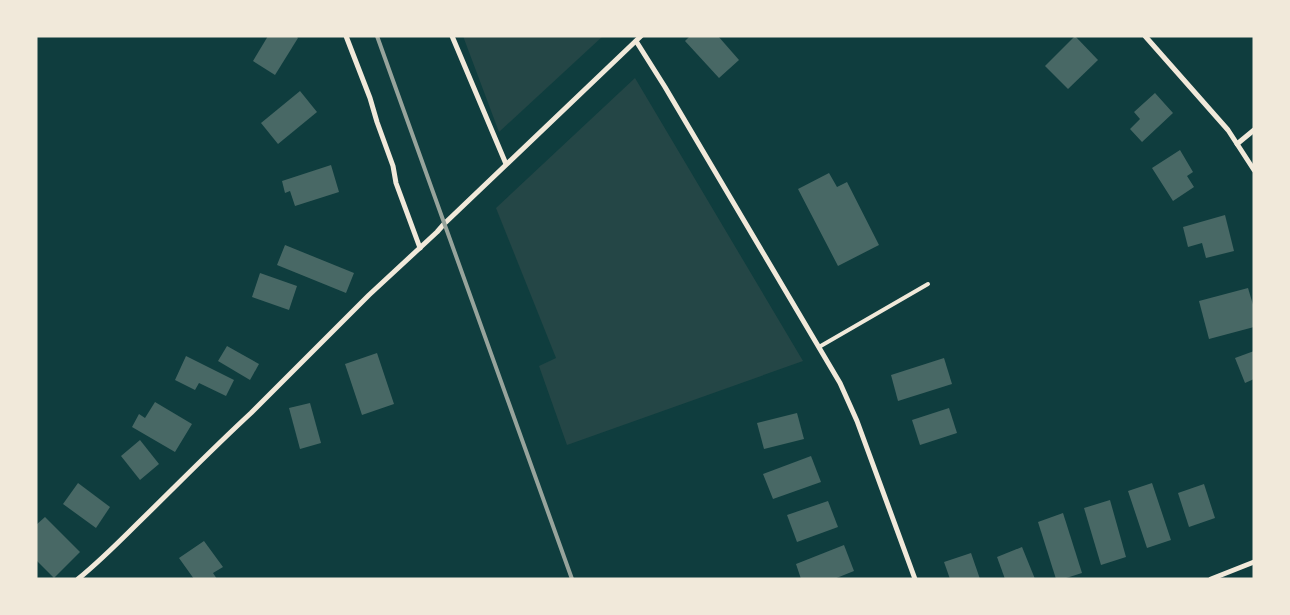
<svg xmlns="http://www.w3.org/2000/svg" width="1290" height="615" viewBox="0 0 1290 615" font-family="Ubuntu,sans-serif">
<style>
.green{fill:#244646}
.building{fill:#486865}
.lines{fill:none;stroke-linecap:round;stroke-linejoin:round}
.service{stroke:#f1e9da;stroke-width:4}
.minor{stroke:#f1e9da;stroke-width:5}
.rail{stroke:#97a49c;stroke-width:4}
</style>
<rect width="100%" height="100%" fill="#0f3d3e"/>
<!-- green -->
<g class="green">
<polygon points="463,36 603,36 499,132"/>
<polygon points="635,78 803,361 567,445 539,366 556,358 496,208"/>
</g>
<!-- building -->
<g class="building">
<polygon points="268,36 296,36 298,38 275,75 253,61"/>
<polygon points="690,36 718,36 739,60 719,78 685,41"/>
<polygon points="1075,36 1098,60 1068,89 1045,66"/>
<polygon points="300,91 317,112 278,144 261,123"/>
<polygon points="1155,93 1173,113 1142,142 1130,129 1140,119 1134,112"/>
<polygon points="1180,150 1193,172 1187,176 1194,187 1173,201 1152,168"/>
<polygon points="331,165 339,192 295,206 290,191 285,193 282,181"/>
<polygon points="829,173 837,187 847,182 879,245 838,266 798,189"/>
<polygon points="1225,215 1234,251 1206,258 1202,243 1188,247 1183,227"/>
<polygon points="285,245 354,273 346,293 277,265"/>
<polygon points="260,273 297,286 289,310 252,297"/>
<polygon points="1248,288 1254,308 1254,327 1209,339 1199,301"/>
<polygon points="227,346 259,364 250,380 218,361"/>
<polygon points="1254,351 1254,379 1245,383 1235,358"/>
<polygon points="377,353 394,404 362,415 345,364"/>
<polygon points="186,356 234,380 226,396 199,383 195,390 175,380"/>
<polygon points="944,358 952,384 898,401 891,375"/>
<polygon points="155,402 192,424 175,452 132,427 139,414 145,418"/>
<polygon points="310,403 321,443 300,449 289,408"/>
<polygon points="949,408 957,433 920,445 912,420"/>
<polygon points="797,413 804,439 764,449 757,423"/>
<polygon points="140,440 159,464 140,480 121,456"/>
<polygon points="811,456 821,482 773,499 763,474"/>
<polygon points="78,483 110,507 96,528 63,504"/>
<polygon points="1152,483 1171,540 1147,548 1128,491"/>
<polygon points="1204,484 1215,518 1189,527 1178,493"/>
<polygon points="1110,500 1126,557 1101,565 1084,508"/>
<polygon points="828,501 838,527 797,542 787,515"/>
<polygon points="1063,513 1082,573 1063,579 1056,579 1038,522"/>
<polygon points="45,517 80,552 54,578 36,560 36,525"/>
<polygon points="204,541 223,567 213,573 217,579 194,579 179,558"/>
<polygon points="844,545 854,571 834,579 801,579 796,564"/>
<polygon points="1022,547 1035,579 1005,579 997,557"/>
<polygon points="971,553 980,579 950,579 944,562"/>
</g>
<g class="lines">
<!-- service -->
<polyline class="service" points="819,347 928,284"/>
<!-- minor -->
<g class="minor">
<polyline points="346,36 370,98 377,122 393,166 396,183 420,248"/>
<polyline points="452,36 506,164"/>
<polyline points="1145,36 1228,130 1254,170"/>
<polyline points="636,41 665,87 840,383 857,421 915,579"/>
<polyline points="1237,144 1254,130"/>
<path d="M78 579C99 562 118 543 137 524 175 487 212 449 251 413L369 295 437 232 444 224 641 36"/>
<polyline points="1211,579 1254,562"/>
</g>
<!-- rail -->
<polyline class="rail" points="377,36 572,579"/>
</g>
<!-- border -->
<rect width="1290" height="615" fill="none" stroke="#f1e9da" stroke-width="75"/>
</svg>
